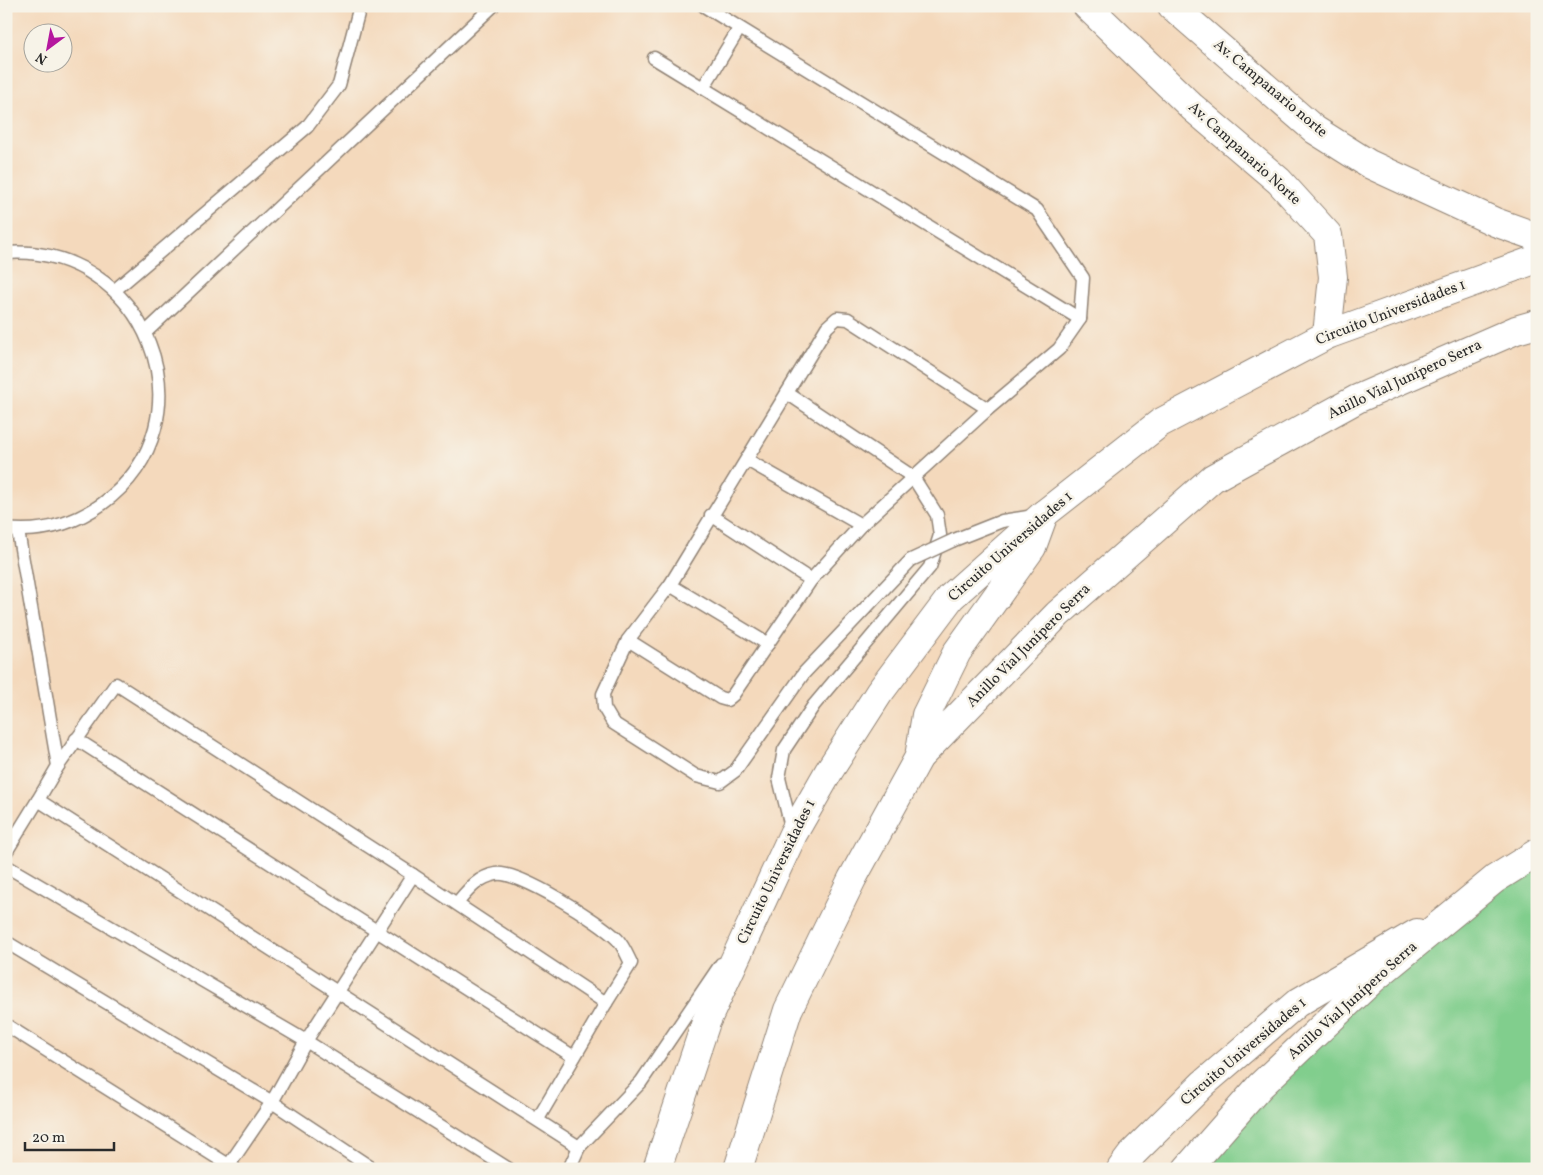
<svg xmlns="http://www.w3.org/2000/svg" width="1543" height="1175" viewBox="0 0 1543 1175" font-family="Vollkorn,serif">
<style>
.green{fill:#81ce8d;stroke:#567c5c}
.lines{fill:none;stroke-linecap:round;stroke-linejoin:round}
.service-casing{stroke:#908274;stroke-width:15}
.tertiary-casing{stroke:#908274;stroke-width:30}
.secondary-casing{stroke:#908274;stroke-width:30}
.trunk-casing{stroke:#908274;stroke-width:30}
.service{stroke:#fff;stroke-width:12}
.tertiary{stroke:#fff;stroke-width:28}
.secondary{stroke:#fff;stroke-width:28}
.trunk{stroke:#fff;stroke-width:28}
.service-bridge-casing{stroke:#908274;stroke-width:15;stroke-linecap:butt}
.service-bridge{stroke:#fff;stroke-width:12}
.labels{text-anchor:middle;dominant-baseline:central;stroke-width:5;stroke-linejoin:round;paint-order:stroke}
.street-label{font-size:15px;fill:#2b2b2b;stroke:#f7f3e8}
</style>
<rect width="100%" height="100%" fill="#f7f3e8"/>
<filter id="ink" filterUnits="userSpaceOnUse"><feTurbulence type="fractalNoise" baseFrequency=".02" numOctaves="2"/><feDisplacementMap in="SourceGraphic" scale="10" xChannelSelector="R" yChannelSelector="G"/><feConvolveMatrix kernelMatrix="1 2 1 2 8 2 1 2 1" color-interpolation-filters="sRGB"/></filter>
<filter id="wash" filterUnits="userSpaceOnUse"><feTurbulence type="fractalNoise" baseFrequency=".0096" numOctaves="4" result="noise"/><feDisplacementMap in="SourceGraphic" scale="20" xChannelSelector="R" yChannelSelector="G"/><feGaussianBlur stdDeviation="1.12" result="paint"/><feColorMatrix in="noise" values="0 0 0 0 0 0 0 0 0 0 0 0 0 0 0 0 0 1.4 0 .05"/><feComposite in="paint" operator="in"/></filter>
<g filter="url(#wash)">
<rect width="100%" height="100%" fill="#f4d9bc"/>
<!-- green -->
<polygon class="green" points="1537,853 1537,1169 1187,1169 1260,1086"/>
</g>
<g filter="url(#ink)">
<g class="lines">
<defs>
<g id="service">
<polyline points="654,58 1080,319"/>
<polyline points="703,88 739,29"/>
<path d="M6 253C145 243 217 420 102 504 74 524 41 533 6 529"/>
<polyline points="115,290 307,127 339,85 360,6"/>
<polyline points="146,332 493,6"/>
<polyline points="787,393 913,477 937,515 940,535 930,567 814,705 784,750 779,778 792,831"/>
<polyline points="747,460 861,525"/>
<polyline points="711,515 811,580"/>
<polyline points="18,531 58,766 38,800"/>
<polyline points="954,540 1002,521 1034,516"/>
<polyline points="911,560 804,673 735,771 720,782 696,776 613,723 604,708 603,694 628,640 670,585 827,327 837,318 848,319 988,409"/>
<polyline points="670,585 768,644"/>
<polyline points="628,640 720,698 727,700 733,695 811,580 861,525 988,409 1059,349 1080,319 1083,278 1037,210 704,6"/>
<polyline points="76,739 574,1057"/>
<polyline points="58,766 116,684 413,875 606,1003 538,1119"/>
<polyline points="6,852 38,800 579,1147"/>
<polyline points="6,866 306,1041 509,1169"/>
<path d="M457 903C468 890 478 877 496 874 518 870 600 922 617 939 623 945 627 955 631 963L606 1003"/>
<polyline points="6,942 272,1102 373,1169"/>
<polyline points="6,1025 235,1169"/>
<polyline points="229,1165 272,1102 306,1041 413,875"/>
<polyline points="569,1169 579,1147 641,1082 721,964"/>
</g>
<g id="tertiary">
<polyline points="1087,6 1192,107 1279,181 1328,235 1333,277 1327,335"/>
<polyline points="1172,6 1315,130 1369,164 1495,222 1537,237"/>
</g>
<g id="secondary">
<polyline points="657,1169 706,1022 793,834 829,771 879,693 951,597 1044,514 1160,423 1327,335 1537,259"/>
<polyline points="1121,1169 1133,1153 1204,1083 1297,1003 1417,933"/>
</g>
<g id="trunk">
<polyline points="919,757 926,715 957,652 1032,547 1044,514"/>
<polyline points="738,1169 788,1010 852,879 919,757 1058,614 1213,478 1357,399 1516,330 1537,324"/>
<polyline points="1187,1169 1260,1086 1372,980 1495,879 1537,853"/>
</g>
</defs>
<!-- service casing -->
<use href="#service" class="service-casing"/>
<!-- tertiary casing -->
<use href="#tertiary" class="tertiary-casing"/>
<!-- secondary casing -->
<use href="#secondary" class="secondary-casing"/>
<!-- trunk casing -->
<use href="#trunk" class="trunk-casing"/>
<!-- service -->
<use href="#service" class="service"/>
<!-- tertiary -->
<use href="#tertiary" class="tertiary"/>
<!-- secondary -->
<use href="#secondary" class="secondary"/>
<!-- trunk -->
<use href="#trunk" class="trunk"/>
<defs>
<polyline id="service-bridge" points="911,560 954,540"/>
</defs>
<!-- service-bridge casing -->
<use href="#service-bridge" class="service-bridge-casing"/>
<!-- service-bridge -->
<use href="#service-bridge" class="service-bridge"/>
</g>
</g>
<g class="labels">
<!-- street labels -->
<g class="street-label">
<text transform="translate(1270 89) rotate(40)">Av. Campanario norte</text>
<text transform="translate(1244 154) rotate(42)">Av. Campanario Norte</text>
<text transform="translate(1391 313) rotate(-21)">Circuito Universidades 1</text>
<text transform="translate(1405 380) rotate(-25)">Anillo Vial Junípero Serra</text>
<text transform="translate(1011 547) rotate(-41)">Circuito Universidades 1</text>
<text transform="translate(1029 646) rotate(-45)">Anillo Vial Junípero Serra</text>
<text transform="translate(777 872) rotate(-64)">Circuito Universidades 1</text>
<text transform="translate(1353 1001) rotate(-42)">Anillo Vial Junípero Serra</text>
<text transform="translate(1244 1052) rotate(-40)">Circuito Universidades 1</text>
</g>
</g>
<!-- margin -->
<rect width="1543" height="1175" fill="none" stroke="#f7f3e8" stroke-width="25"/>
<!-- north arrow -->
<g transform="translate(48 48) rotate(212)"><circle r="24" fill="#f7f3e8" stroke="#a5a39c"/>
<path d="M0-4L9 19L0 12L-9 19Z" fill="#b5179e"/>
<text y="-8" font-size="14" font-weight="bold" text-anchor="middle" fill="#2b2b2b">N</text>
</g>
<!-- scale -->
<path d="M25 1142v8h89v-8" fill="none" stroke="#2b2b2b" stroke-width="2.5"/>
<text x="32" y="1142" font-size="15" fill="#2b2b2b" stroke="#f7f3e8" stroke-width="4" paint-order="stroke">20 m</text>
</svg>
